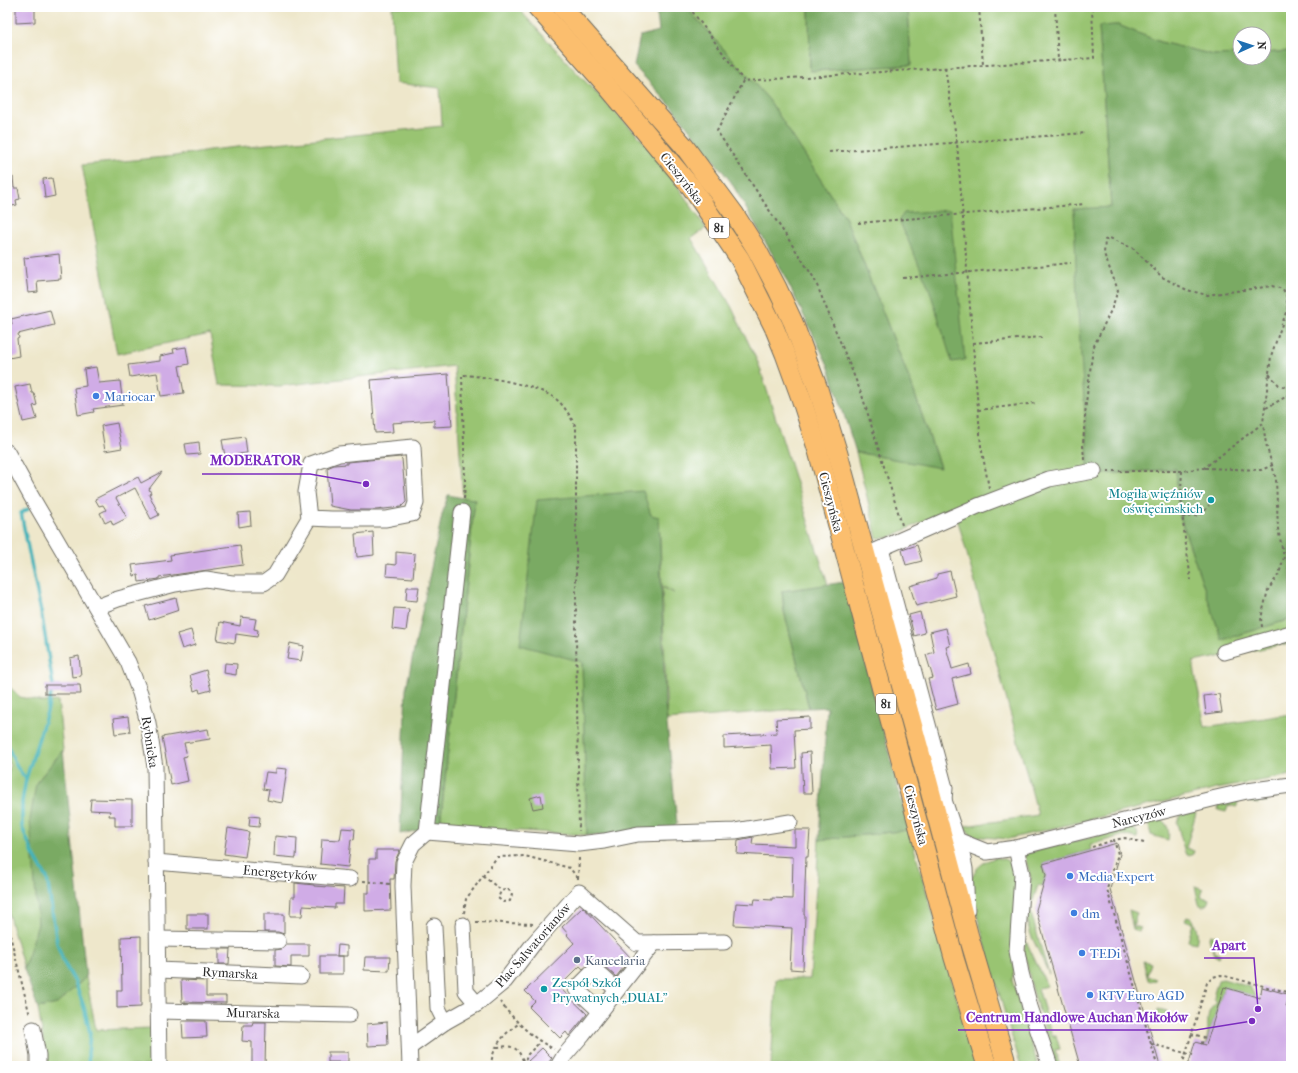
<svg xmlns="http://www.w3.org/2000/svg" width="1298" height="1073" viewBox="0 0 1298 1073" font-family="'IM FELL French Canon',serif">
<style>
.green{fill:#99c472;stroke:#62784e}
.forest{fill:#7aaa64;stroke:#526a48}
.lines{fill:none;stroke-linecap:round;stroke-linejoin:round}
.stream{stroke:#43b3ba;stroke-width:3.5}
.building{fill:#d0ace6}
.minor-casing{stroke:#6f6d63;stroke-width:17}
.major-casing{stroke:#6f6d63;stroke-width:21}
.path{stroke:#6f6d63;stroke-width:2;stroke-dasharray:3 3;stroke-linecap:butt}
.minor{stroke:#fff;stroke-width:15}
.major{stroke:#fbbe6e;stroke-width:19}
.shop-dot{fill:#3f7fe0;stroke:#fff;stroke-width:1.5}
.culture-dot{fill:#0f9aa8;stroke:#fff;stroke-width:1.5}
.service-dot{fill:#5c6f8a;stroke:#fff;stroke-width:1.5}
.labels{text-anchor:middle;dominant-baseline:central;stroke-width:4;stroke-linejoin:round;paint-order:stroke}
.shield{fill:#fff;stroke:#6b6b6b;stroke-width:1}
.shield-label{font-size:12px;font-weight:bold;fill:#2b2b2b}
.street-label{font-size:13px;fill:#2b2b2b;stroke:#fff}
.shop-label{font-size:13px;fill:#366cbe;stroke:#fff;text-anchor:start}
.culture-label{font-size:13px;fill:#0d838f;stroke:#fff;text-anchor:end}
.service-label{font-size:13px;fill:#4e5e75;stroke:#fff;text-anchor:start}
.leader{fill:none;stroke:#7b2cbf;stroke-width:1.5}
.callout-dot{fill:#7b2cbf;stroke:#fff;stroke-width:1.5}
.callout-label{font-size:14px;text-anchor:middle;font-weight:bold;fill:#7b2cbf;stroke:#fff;stroke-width:4;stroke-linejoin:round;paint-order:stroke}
</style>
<rect width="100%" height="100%" fill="#fff"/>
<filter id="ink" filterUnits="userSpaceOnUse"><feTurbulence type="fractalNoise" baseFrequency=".025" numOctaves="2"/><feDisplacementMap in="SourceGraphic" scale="8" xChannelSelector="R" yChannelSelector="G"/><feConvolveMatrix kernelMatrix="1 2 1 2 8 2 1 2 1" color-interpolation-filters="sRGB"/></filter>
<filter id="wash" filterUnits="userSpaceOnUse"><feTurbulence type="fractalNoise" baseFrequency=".012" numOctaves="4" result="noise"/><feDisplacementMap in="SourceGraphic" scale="16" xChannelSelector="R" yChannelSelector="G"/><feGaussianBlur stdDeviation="0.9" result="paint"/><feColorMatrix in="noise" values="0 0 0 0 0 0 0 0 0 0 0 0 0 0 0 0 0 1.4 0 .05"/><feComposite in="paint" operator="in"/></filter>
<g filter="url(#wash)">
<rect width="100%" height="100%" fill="#eee7cb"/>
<!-- green -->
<g class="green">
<polygon points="392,7 517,7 579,75 655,153 706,228 691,238 731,306 759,365 828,585 782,591 784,611 809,708 667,720 662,587 674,593 662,586 659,517 582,662 587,835 440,826 475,499 463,498 454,366 280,386 219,385 210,334 117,354 82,165 175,156 209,150 442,126 440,88 396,83"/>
<polygon points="686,7 809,7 810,71 911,65 908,7 1291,7 1291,51 1264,53 1264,34 1240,34 1240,54 1214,55 1160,42 1118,25 1099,26 1111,208 1074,209 1089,475 1176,469 1179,514 1222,640 1291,619 1291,643 1193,662 1205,727 1291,714 1291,775 1217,789 1008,839 971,836 965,826 1038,815 960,528 953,507 888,538 877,538 856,452 940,467 912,386 846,219 769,100"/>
<polygon points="7,684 20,697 43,702 58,701 63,750 36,783 35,877 38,925 24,969 7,909 7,778 10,765 7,761"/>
<polygon points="1269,795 1267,803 1259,801 1258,804 1249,802 1252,796"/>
<polygon points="1238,800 1237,807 1228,805 1226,812 1218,810 1219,804"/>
<polygon points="1190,812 1196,813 1186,848 1194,851 1193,854 1189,856 1185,853 1177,823 1180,815"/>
<path d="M1159 819C1168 822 1170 832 1168 840L1151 835 1149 826 1151 822Z"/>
<path d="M1132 827C1136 830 1139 833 1137 838L1124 835 1090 845 1091 850 1043 864 1046 875 1043 886 1038 885 1030 910 1049 974 1031 935 1028 925 1026 908 1031 879 1024 854Z"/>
<polygon points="909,830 976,1066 771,1066 776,979 810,979 819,840"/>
<path d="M994 858C1004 857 1011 862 1016 869L1014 971 1012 980 1038 1066H1021L1007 1021 969 887C973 871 978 864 994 858Z"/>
<path d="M1195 886 1203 889 1201 897 1209 899C1208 903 1207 906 1202 906L1199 904Z"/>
<polygon points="1129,910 1137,913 1133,926 1141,928 1139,931 1135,931 1133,929"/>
<path d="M1187 917H1191C1196 923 1199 936 1196 943L1188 941 1193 923 1185 920Z"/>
<polygon points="1210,935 1218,937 1214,952 1220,954 1219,958 1214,955 1209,938"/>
<polygon points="1025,943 1027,943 1047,986 1038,988 1052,1036 1056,1036 1060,1049 1055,1050 1060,1066 1056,1066 1032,988 1024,951"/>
<polygon points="1143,961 1151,963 1147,976 1156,979 1154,981 1150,982 1148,980"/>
<polygon points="86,977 96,1030 152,1028 154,1066 44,1066 43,1039 38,1008 57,1004"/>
<path d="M1223 979 1250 987 1255 996V997L1224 987 1206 1046H1205C1206 1041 1208 1037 1208 1033 1208 1021 1206 1010 1217 1003L1214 998 1215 994 1214 993 1218 980Z"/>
<path d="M1158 1009 1167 1011 1165 1016 1174 1018 1169 1022C1161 1022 1158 1016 1158 1009Z"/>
</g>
<!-- forest -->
<g class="forest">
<polygon points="656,7 686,7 769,100 846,219 912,386 940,468 856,452 828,365 782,271 731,182 672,107 634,66 640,36 659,31"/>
<polygon points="809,7 908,7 911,65 810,71"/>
<polygon points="1118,25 1160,42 1214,55 1240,54 1240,58 1264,58 1264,53 1291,51 1291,619 1222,640 1179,514 1176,469 1089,475 1077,298 1074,209 1111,207 1099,26"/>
<polygon points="950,210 965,360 952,362 929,288 899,220 904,213"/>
<polygon points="643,491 651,515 659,517 665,704 677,824 665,838 587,835 582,662 520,645 537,500"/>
<polygon points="448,495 463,498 475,499 440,826 400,834 406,689 442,515"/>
<polygon points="845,582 909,830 819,840 827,707 809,708 784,611 782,591"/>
<polygon points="63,750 86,977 57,1004 38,1008 24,969 38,924 30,820 36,783"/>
</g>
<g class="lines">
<!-- stream -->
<g class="stream">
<polyline points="28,509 21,513 42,617 53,685 47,712 26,779 22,802 22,827 33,854 47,878 57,943 64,963 75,982 84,1007 90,1033 88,1054 89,1066"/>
<polyline points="7,745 17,767 26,779"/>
</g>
</g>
<g id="blocks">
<!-- building -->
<g class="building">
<polygon points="16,7 35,7 35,22 16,23"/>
<polygon points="13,177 14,188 18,188 20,199 16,200 17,205 7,207 7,178"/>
<polygon points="52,178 55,196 45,198 43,179"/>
<polygon points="59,254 61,279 37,281 38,292 28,293 24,258"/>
<polygon points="50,310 54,325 18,334 19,338 17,339 19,356 9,358 7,352 7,325 12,324 11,319"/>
<polygon points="186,347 189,364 179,366 184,393 161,396 157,373 130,377 128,365 160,361 160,356 174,353 173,349"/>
<polygon points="96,367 99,383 120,381 123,405 93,409 94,412 78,415 74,388 86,386 84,369"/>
<polygon points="448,374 452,426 434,427 434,420 392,423 393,432 375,433 371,380"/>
<polygon points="30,384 32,393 34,393 37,405 33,406 37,419 23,422 15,387"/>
<polygon points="117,423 122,448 105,451 101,426"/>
<polygon points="245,437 247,453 225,456 222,440"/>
<polygon points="199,442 200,454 187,455 185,444"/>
<polygon points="400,457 402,459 406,502 401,507 376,510 351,510 330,506 327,468 334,465 347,464 347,462"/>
<polygon points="162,472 149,489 151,493 149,494 159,515 151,519 135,488 116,498 127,518 113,525 111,520 105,523 100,513 106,510 103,505 99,506 95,499 138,477 141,483"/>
<polygon points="250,512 251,525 239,527 238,513"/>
<polygon points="373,532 374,555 357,557 355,534"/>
<polygon points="240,545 243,565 159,577 159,579 139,582 138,575 134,576 132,565 171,560 170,555"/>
<polygon points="917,545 922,561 906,565 902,550"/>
<polygon points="396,552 415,554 413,578 386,576 387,564 396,565"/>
<polygon points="950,571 956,596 916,606 910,586 937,578 937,574"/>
<polygon points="407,587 419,587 417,601 406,600"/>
<polygon points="176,598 179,610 149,620 145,606"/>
<polygon points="394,608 409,609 406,631 392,629"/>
<polygon points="920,612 925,633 914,636 909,615"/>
<polygon points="241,617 256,619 254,629 258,630 257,637 236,634 235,643 217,640 220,622 240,626"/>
<polygon points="946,628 950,646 946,647 952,669 969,664 971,674 952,679 958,704 936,710 928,679 933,678 926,655 934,652 930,632"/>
<polygon points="191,630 195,645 182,649 177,634"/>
<polygon points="290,643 304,646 301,661 287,659"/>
<polygon points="79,656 81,676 72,677 70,658"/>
<polygon points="225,663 237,664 236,675 224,673"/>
<polygon points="206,670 211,690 200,693 199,689 194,691 190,675"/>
<polygon points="45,685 80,685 81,694 45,694"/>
<polygon points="1219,694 1222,712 1206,714 1204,696"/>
<polygon points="128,717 130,732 115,734 113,719"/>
<polygon points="810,717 810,729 794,730 796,768 772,769 771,745 724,748 724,736 777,733 776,719"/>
<polygon points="208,729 210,739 184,743 187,756 183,757 188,781 171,785 162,737"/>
<polygon points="810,752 812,793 803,793 801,753"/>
<polygon points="276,768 287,769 282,803 267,800 269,790 263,789 266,772 276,773"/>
<polygon points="541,795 543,807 533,809 530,798"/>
<polygon points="91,799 132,800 132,826 115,826 115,816 109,816 110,811 90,810"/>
<polygon points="250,816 260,817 259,827 249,826"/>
<polygon points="228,828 249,832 245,857 224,854"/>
<polygon points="342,828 355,829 354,840 351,839 348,867 320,864 322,839 340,840"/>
<polygon points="795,830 810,830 808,857 806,857 804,915 805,915 803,970 790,969 792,928 734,925 736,903 754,904 755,899 772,900 772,898 792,899 793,857 737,854 738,840 753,837 752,844 795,846"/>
<polygon points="275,836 297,838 296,858 274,856"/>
<polygon points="1117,843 1120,854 1110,889 1160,1066 1080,1066 1036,910 1046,875 1043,864"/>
<polygon points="376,850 400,850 395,861 394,879 390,879 391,910 365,911 365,893 369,893 369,859 376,859"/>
<polygon points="295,883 314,885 314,886 344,888 343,904 335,904 335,908 303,906 302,916 290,916 291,897 295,897"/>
<polygon points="583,907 631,958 616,977 601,963 593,961 583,969 580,966 559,987 587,1014 569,1036 566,1032 560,1038 529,1007 535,1001 525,991 574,943 567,935 568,934 562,927"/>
<rect x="187" y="914" width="21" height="15"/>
<polygon points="264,914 284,914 284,934 278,932 264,932"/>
<polygon points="141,936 141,1007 117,1008 117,990 122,990 121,937"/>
<polygon points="286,944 309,944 309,956 291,956 291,967 275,966 275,950 282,949"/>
<polygon points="338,945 347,946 347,956 337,956"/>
<polygon points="219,949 230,949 229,964 219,964"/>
<rect x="320" y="956" width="23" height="18"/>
<polygon points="365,957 390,957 389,971 364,970"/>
<polygon points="181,980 206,981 206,996 226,996 226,1003 182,1002"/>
<polygon points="1224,987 1260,998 1262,987 1290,995 1286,1006 1291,1007 1291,1066 1188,1066 1195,1042 1206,1045"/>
<polygon points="182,1021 206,1021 207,1037 183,1038"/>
<polygon points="253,1022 266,1022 265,1066 252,1066 252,1042 242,1041 243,1025 252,1025"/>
<polygon points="387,1022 388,1045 368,1046 367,1024"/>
<polygon points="542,1048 552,1058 546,1066 533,1066 528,1061"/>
<rect x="328" y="1052" width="20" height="10"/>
</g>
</g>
</g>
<g filter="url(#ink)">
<use href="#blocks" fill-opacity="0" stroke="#6f6d63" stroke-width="1"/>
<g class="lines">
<defs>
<g id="minor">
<polyline points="7,452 31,496 128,662 140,693 148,723 155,767 159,1066"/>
<polyline points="881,549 945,788 944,800"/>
<polyline points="873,552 978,506 1049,479 1094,471"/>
<polyline points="97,607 118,599 175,584 206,579 232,583 264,583 275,575 309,518 331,519 386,519 412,514 416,503 413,447 339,454 311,464 306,492 309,518"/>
<polyline points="1224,652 1291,633"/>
<polyline points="940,793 944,800 962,854 965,869 967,910"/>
<polyline points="427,832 579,844 604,841 638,834 735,831 790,822"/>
<polyline points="957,840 987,852 1016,848 1216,798 1247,791 1291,785"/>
<polyline points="1016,848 1022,874 1017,951 1021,973 1030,1007 1050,1066"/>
<polyline points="156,862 350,879"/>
<polyline points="463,925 466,991 477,1004"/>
<polyline points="434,926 438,1008 445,1022"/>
<polyline points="158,939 278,941"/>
<polyline points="158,970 301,976"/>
<polyline points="158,1011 349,1015"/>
<polyline points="600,1011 576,989 595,970 617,990"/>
<polyline points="33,1029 38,1055 38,1066"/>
<polyline points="410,1047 445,1022 477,1004 505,981 534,943 579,892 637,943 724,942"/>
<polyline points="410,1066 403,886 404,862 413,844 427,832 462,512"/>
<polyline points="558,1066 564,1056 583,1034 654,943"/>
</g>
<g id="major">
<polyline points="537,7 607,86 692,188 740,259 774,327 785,354 801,398 818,451 954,958 987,1066"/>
<polyline points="562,7 684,146 735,215 757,250 777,288 793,322 818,389 838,454 923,764 969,937 1007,1066"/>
</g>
</defs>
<!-- minor casing -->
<use href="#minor" class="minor-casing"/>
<!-- major casing -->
<use href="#major" class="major-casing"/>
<!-- path -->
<g class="path">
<polyline points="689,7 743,80"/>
<polyline points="979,7 983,65"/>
<polyline points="1055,7 1058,60"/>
<polyline points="945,68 957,143 981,446 989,488"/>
<polyline points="829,152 1086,133"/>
<polyline points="858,223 1085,204"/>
<polyline points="903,278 1071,263"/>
<polyline points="973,343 1042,337"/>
<polyline points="1269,374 1279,385 1291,389"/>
<polyline points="1266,408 1291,394"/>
<polyline points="978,410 1036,403"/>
<polyline points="1084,460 1083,445 1086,403 1093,348 1112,308 1118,290 1104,254 1105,240 1110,238 1134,249 1162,277 1187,290 1207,295 1272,286 1283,289 1287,297 1287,307"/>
<polyline points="1205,468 1261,470 1273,465"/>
<polyline points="1107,471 1182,471 1204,468 1263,423 1271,356 1291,298"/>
<path d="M1182 471C1179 509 1186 543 1191 580"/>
<path d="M464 499 465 481 462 375C485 376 538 385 556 399 565 406 571 418 576 427V638L579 831"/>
<path d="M1182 517C1195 517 1202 516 1209 505"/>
<polyline points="902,525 862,395 814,278 717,131 743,81 1094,58 1092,7"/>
<polyline points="1262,627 1261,618 1268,590 1279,574 1284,557 1278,529 1276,479 1266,444 1263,424"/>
<polyline points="1144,843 1125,838 1114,840 1118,854 1107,889 1157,1065 1162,1066"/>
<polyline points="1092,847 1114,840"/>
<polyline points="483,876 501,890"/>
<polyline points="578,879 579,858"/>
<polyline points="363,881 390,884"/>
<polygon points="508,889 512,894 510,901 503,902 498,898 501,891"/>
<polyline points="464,913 466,899 497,857 525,856 570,868 578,879"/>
<polyline points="476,922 534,924"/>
<polyline points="7,923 30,1016"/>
<path d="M500 1002C513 1019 534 1040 554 1049"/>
<polyline points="1191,1034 1204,1037 1201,1046"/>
<polyline points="1151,1044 1193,1055"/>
<path d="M497 1047C514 1045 518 1047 524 1063"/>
<path d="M491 1066C492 1047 504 1033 520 1023"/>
<polyline points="523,1066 528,1054 540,1042"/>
<polyline points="1182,1066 1207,983 1213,977 1221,975 1291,993"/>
</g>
<!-- minor -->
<use href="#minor" class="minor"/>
<!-- major -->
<use href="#major" class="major"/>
</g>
</g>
<!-- markers -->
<g class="shop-dot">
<circle cx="96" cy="396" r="4"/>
<circle cx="1070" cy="876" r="4"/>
<circle cx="1074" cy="913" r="4"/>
<circle cx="1082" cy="953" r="4"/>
<circle cx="1090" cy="995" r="4"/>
</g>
<g class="culture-dot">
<circle cx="1211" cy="500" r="4"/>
<circle cx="544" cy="989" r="4"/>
</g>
<circle class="service-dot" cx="577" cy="960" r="4"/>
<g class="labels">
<!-- shield labels -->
<g class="shield">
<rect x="709" y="218" width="20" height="20" rx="3"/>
<rect x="876" y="694" width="20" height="20" rx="3"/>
</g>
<g class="shield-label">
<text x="719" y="228">81</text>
<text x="886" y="704">81</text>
</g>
<!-- street labels -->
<g class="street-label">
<text transform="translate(682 178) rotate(52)">Cieszyńska</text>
<text transform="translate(831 502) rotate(75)">Cieszyńska</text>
<text transform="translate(150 742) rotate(81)">Rybnicka</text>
<text transform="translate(916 815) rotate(75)">Cieszyńska</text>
<text transform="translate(1139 817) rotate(-14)">Narcyzów</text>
<text transform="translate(280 873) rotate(5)">Energetyków</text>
<text transform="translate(533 945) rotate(-49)">Plac Salwatorianów</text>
<text transform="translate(230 973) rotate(3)">Rymarska</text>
<text transform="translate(253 1013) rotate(1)">Murarska</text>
</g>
<!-- shop labels -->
<g class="shop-label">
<text x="104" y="396">Mariocar</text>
<text x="1078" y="876">Media Expert</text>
<text x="1082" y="913">dm</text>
<text x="1090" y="953">TEDi</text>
<text x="1098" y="995">RTV Euro AGD</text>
</g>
<!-- culture labels -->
<g class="culture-label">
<text x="1203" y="493">Mogiła więźniów<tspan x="1203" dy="15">oświęcimskich</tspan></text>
<text x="552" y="982" text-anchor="start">Zespół Szkół<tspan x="552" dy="15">Prywatnych „DUAL”</tspan></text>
</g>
<!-- service labels -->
<g class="service-label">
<text x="585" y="960">Kancelaria</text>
</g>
</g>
<!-- callouts -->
<path class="leader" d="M366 484L310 474H202M1258 1009L1254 958H1204M1252 1021L1196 1030H958"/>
<g class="callout-dot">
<circle cx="366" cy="484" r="4"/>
<circle cx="1258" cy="1009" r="4"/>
<circle cx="1252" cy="1021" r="4"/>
</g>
<g class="callout-label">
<text x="256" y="465">MODERATOR</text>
<text x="1229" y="950">Apart</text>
<text x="1077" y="1022">Centrum Handlowe Auchan Mikołów</text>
</g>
<!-- margin -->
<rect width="1298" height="1073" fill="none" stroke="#fff" stroke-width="24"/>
<!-- north arrow -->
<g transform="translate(1252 46) rotate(87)"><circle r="19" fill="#ffffff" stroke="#aaaaaa"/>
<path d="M0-3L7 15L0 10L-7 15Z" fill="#1f6fb2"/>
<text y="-6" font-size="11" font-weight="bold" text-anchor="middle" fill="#2b2b2b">N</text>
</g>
</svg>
